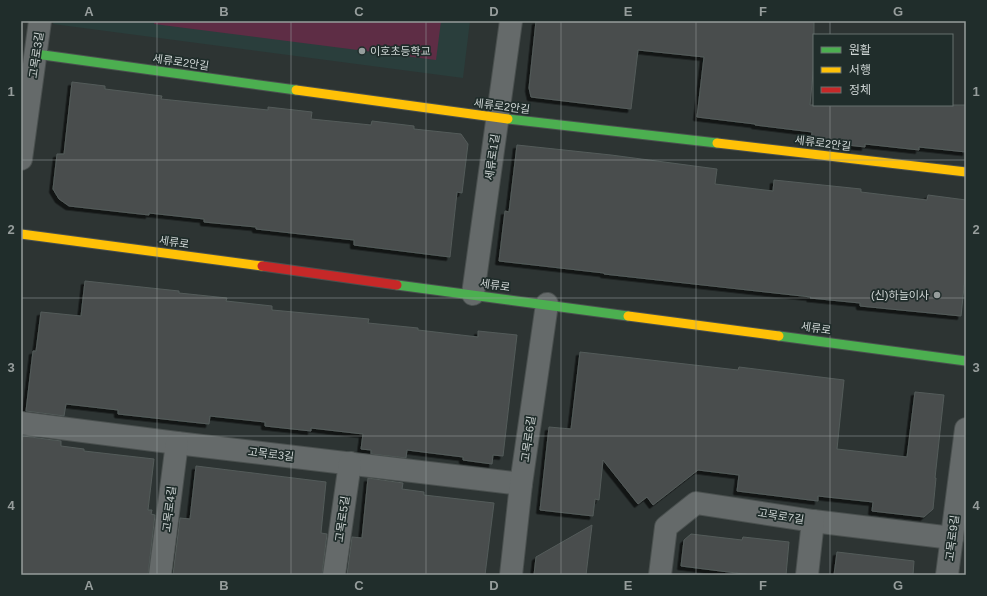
<svg xmlns="http://www.w3.org/2000/svg" width="987" height="596" viewBox="0 0 987 596" font-family="Helvetica,'Noto Sans KR',sans-serif">
<style>
.built{fill:#2a3e3c}
.green{fill:#5e2d45}
.building{fill:#484e4d;stroke:#545b5a;filter:url(#shadow)}
.lines{fill:none;stroke-linecap:round;stroke-linejoin:round}
.street-casing{stroke:#4a504f;stroke-width:24}
.fast-casing{stroke:#4a504f;stroke-width:11}
.slow-casing{stroke:#4a504f;stroke-width:11}
.jam-casing{stroke:#4a504f;stroke-width:11}
.street{stroke:#656a6a;stroke-width:22}
.fast{stroke:#4caf50;stroke-width:9}
.slow{stroke:#ffc107;stroke-width:9}
.jam{stroke:#c62828;stroke-width:9}
.grid{fill:none;stroke:#969d9c;stroke-width:1;stroke-opacity:0.55}
.poi-dot{fill:#969d9c;stroke:#202d2b;stroke-width:1.5}
.labels{text-anchor:middle;dominant-baseline:central;stroke-width:3.5;stroke-linejoin:round;paint-order:stroke}
.poi-label{font-size:11px;fill:#ced5d4;stroke:#202d2b;text-anchor:start}
.street-label{font-size:11px;fill:#ced5d4;stroke:#202d2b}
.neatline{fill:none;stroke:#969d9c;stroke-width:1.5}
.grid-label{font-size:13px;text-anchor:middle;font-weight:bold;fill:#969d9c}
</style>
<defs>
<filter id="shadow"><feDropShadow dx="-3.5" dy="3.5" stdDeviation="0" flood-color="#0009"/></filter>
</defs>
<rect width="100%" height="100%" fill="#2d3433"/>
<!-- built -->
<polygon class="built" points="54,21 470,21 463,78 53,24"/>
<!-- green -->
<polygon class="green" points="155,21 441,21 436,60 154,24"/>
<!-- building -->
<g class="building">
<polygon points="536,21 814,21 814,62 810,105 966,105 966,152 919,147 919,150 865,144 865,147 811,141 812,132 755,125 755,124 697,117 704,57 638,50 631,109 531,97 529,88"/>
<polygon points="72,82 105,86 105,89 162,96 161,99 268,110 268,107 312,112 311,119 371,125 372,121 414,126 414,129 461,134 468,144 462,193 457,192 450,257 354,245 354,240 256,229 256,227 204,222 204,219 149,213 149,215 69,206 59,199 53,189 57,154 64,154"/>
<polygon points="517,145 611,155 717,169 715,184 773,191 774,180 861,189 861,192 927,200 928,195 966,200 966,268 961,316 860,306 860,303 810,298 811,297 604,274 604,273 499,261 505,211 509,212"/>
<polygon points="85,281 179,291 179,293 227,298 226,301 272,306 272,310 369,319 368,323 418,328 418,330 478,337 478,331 517,335 503,456 493,455 492,464 463,460 463,457 407,450 406,458 371,454 371,450 361,449 363,434 311,428 311,431 265,426 265,422 210,416 209,424 118,414 118,410 66,404 64,416 26,411 33,351 36,351 41,312 81,316"/>
<polygon points="580,352 738,370 739,367 844,380 837,449 907,457 915,392 944,395 935,478 936,478 933,509 924,517 872,511 873,502 818,496 818,501 737,491 739,475 698,470 653,505 647,497 638,504 603,460 599,500 595,499 593,516 540,510 549,427 571,429"/>
<polygon points="23,436 61,441 61,446 84,449 84,451 154,459 148,510 152,510 151,514 155,515 148,575 21,575 21,442 22,442"/>
<polygon points="196,466 326,482 321,533 327,534 322,575 173,575 180,518 190,519"/>
<polygon points="368,478 403,483 402,489 424,492 424,495 494,503 485,575 347,575 352,537 362,538"/>
<polygon points="592,525 586,575 534,575 536,557"/>
<polygon points="691,534 742,540 743,537 789,542 786,575 752,575 681,566 684,540"/>
<polygon points="837,552 914,561 913,575 834,575"/>
</g>
<g class="lines">
<defs>
<g id="street">
<polyline points="21,159 40,21"/>
<polyline points="473,294 511,21"/>
<polyline points="21,423 177,443 521,484"/>
<polyline points="160,575 177,443"/>
<polyline points="334,575 350,463"/>
<polyline points="511,575 521,484 547,304"/>
<polyline points="660,575 666,527 696,503 813,521 952,538"/>
<polyline points="807,575 813,521"/>
<polyline points="947,575 966,429"/>
</g>
<g id="fast">
<polyline points="36,54 296,90"/>
<polyline points="508,119 717,143"/>
<polyline points="397,285 628,316"/>
<polyline points="779,336 966,361"/>
</g>
<g id="slow">
<polyline points="296,90 508,119"/>
<polyline points="717,143 966,172"/>
<polyline points="21,234 262,266"/>
<polyline points="628,316 779,336"/>
</g>
<polyline id="jam" points="262,266 397,285"/>
</defs>
<!-- street casing -->
<use href="#street" class="street-casing"/>
<!-- fast casing -->
<use href="#fast" class="fast-casing"/>
<!-- slow casing -->
<use href="#slow" class="slow-casing"/>
<!-- jam casing -->
<use href="#jam" class="jam-casing"/>
<!-- street -->
<use href="#street" class="street"/>
<!-- fast -->
<use href="#fast" class="fast"/>
<!-- slow -->
<use href="#slow" class="slow"/>
<!-- jam -->
<use href="#jam" class="jam"/>
</g>
<!-- grid -->
<path class="grid" d="M157 21V575M291 21V575M426 21V575M561 21V575M696 21V575M830 21V35M830 105V575M21 160H966M21 298H966M21 436H966"/>
<!-- markers -->
<g class="poi-dot">
<circle cx="362" cy="51" r="4"/>
<circle cx="937" cy="295" r="4"/>
</g>
<g class="labels">
<!-- poi labels -->
<g class="poi-label">
<text x="370" y="51">이호초등학교</text>
<text x="929" y="295" text-anchor="end">(신)하늘이사</text>
</g>
<!-- street labels -->
<g class="street-label">
<text transform="translate(36 55) rotate(-82)">고목로3길</text>
<text transform="translate(181 62) rotate(8)">세류로2안길</text>
<text transform="translate(502 106) rotate(7)">세류로2안길</text>
<text transform="translate(823 143) rotate(7)">세류로2안길</text>
<text transform="translate(492 157) rotate(-82)">세류로1길</text>
<text transform="translate(174 242) rotate(8)">세류로</text>
<text transform="translate(495 285) rotate(8)">세류로</text>
<text transform="translate(816 328) rotate(8)">세류로</text>
<text transform="translate(528 439) rotate(-82)">고목로6길</text>
<text transform="translate(271 454) rotate(7)">고목로3길</text>
<text transform="translate(169 509) rotate(-83)">고목로4길</text>
<text transform="translate(781 516) rotate(9)">고목로7길</text>
<text transform="translate(342 519) rotate(-82)">고목로5길</text>
<text transform="translate(952 538) rotate(-83)">고목로9길</text>
</g>
</g>
<!-- border -->
<rect width="987" height="596" fill="none" stroke="#202d2b" stroke-width="44"/>
<!-- legend -->
<rect x="813" y="34" width="140" height="72" fill="#202d2b" stroke="#66706f"/>
<rect x="821" y="47" width="20" height="6" fill="#4caf50" stroke="#66706f"/>
<text x="849" y="54" font-size="12" fill="#ced5d4">원활</text>
<rect x="821" y="67" width="20" height="6" fill="#ffc107" stroke="#66706f"/>
<text x="849" y="74" font-size="12" fill="#ced5d4">서행</text>
<rect x="821" y="87" width="20" height="6" fill="#c62828" stroke="#66706f"/>
<text x="849" y="94" font-size="12" fill="#ced5d4">정체</text>
<rect x="22" y="22" width="943" height="552" class="neatline"/>
<g class="grid-label">
<text x="89" y="16">A</text>
<text x="224" y="16">B</text>
<text x="359" y="16">C</text>
<text x="494" y="16">D</text>
<text x="628" y="16">E</text>
<text x="763" y="16">F</text>
<text x="898" y="16">G</text>
<text x="11" y="96">1</text>
<text x="976" y="96">1</text>
<text x="11" y="234">2</text>
<text x="976" y="234">2</text>
<text x="11" y="372">3</text>
<text x="976" y="372">3</text>
<text x="11" y="510">4</text>
<text x="976" y="510">4</text>
<text x="89" y="590">A</text>
<text x="224" y="590">B</text>
<text x="359" y="590">C</text>
<text x="494" y="590">D</text>
<text x="628" y="590">E</text>
<text x="763" y="590">F</text>
<text x="898" y="590">G</text>
</g>
</svg>
